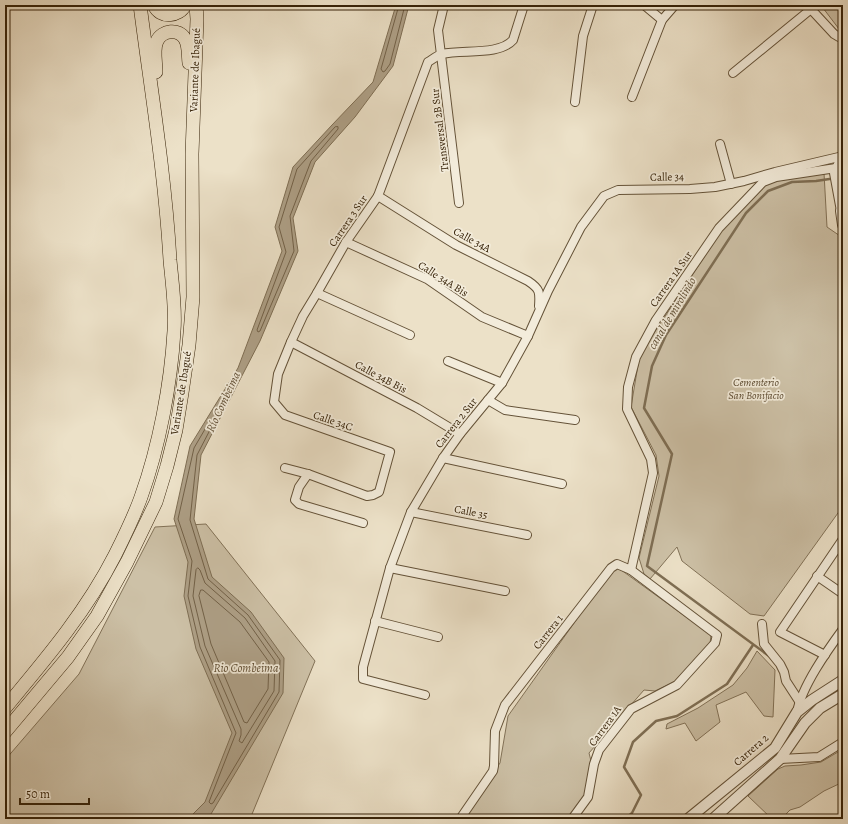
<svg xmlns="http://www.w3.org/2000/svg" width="848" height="824" viewBox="0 0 848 824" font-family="Alegreya,serif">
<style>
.green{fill:#cdc1a7;stroke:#827258}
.water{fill:#aea087;stroke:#7e6e54}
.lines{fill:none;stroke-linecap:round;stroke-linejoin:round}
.shore{stroke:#726148;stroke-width:1}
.stream{stroke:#7e6e54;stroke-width:2.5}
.minor-casing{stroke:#645238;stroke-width:10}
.tertiary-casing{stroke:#645238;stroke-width:12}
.trunk-casing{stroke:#362208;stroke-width:14}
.minor{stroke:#f3ecdb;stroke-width:8}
.tertiary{stroke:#f3ecdb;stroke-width:10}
.trunk{stroke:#ece1c8;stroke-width:13}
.labels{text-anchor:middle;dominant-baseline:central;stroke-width:3.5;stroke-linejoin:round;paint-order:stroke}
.street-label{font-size:11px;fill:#362208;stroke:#f3ecdb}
.park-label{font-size:11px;font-style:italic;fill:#5c4a30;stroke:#f3ecdb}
.water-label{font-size:12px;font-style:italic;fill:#604e34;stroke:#f3ecdb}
</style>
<rect width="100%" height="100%" fill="#ece1c8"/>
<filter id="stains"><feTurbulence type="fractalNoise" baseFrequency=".005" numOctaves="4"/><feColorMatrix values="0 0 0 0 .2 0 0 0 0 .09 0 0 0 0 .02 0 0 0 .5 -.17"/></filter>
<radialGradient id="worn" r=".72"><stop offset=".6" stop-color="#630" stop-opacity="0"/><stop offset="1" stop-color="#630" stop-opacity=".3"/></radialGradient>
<!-- green -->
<g class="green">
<polygon points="827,5 843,5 843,26 839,29 823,8"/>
<polygon points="824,173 827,227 843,238 843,506 764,616 750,614 682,561 677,547 650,579 644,574 639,558 659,476 656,455 631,407 639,359 654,333 722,230 765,185 776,181"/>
<polygon points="206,524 315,661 250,819 5,819 5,760 79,674 155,527"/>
<polygon points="617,567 711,635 710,644 674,682 655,691 644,690 589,753 591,761 585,796 568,819 461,819 500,763 508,716 611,571"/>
<polygon points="757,651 775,670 773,717 764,716 746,692 716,705 720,722 696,741 685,723 666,729 667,724 698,708 733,685 747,668"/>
<polygon points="843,749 843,782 824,791 800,807 790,810 787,813 782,819 772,819 748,796 778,769 785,766 801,765 821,762"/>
</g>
<!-- water -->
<polygon class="water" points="396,5 409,5 393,66 355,117 315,162 293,218 298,251 260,341 201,455 194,519 212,577 251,612 284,658 283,693 208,819 188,819 205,802 232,733 196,649 184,596 188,562 174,519 190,446 238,368 282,251 275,227 293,167 332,125 373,82"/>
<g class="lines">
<!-- shore -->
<g class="shore">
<polyline points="399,5 381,69 383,72 385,71 390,64 405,5"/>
<polygon points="338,127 338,129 311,161 290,216 294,251 260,331 258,332 257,330 286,252 279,227 297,169 335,127"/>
<polygon points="210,423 212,426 197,455 190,520 208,579 248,615 280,660 279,692 213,803 211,804 209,802 236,733 200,647 188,596 192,561 178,519 194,448 208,424"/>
<polygon points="198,568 200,570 205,583 245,618 275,661 274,691 242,743 239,741 241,735 241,729 205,646 193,596 196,570"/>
<polygon points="201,590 203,590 240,622 269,662 268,689 247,723 244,722 211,644 199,596"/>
</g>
<!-- stream -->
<g class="stream">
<polyline points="769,656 647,566 672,454 644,408 652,366 666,335 746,213 768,191 792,182 816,181 843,177"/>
<polyline points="625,819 632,813 641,795 624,767 633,742 656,721 677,716 727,684 753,645"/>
</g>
<defs>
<g id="minor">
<polyline points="444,5 438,30 459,203"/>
<polyline points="644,5 662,20"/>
<polyline points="808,6 834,34 839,37 843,38"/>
<polyline points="733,73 816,5"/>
<polyline points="632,97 662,20 675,5"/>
<polyline points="575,102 583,36 593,5"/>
<polyline points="720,144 731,184"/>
<polyline points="838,164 834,173 841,211"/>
<path d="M378 196 456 245 528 281C540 289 540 292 539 306"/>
<polyline points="346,242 427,279 482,317 528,336"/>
<polyline points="317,293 410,335"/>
<polyline points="291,342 417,408 460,434"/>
<polyline points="448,361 502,383"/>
<polyline points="488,400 505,410 575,420"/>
<polyline points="443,458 562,484"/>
<path d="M285 468 308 474 367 496 373 495 379 492 390 452 285 415 274 402 278 374 291 342 303 316 317 293 346 242 378 196 428 62C433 59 438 55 442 54 462 49 499 56 513 40L524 5"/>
<polyline points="308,474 299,487 295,500 299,504 363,523"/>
<polyline points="411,512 527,535"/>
<polyline points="390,568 505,591"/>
<polyline points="817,576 843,594"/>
<polyline points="375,621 438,637"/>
<polyline points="762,624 764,644 780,664 784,672 786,681 799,701"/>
<polyline points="825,655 780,632 843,539"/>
<polyline points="425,695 363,679 363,667 390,568 411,512 443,458 460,434 502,383 528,336 548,291 581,227 604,196 618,190 690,189 715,187 744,181 775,172 843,156"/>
<path d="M797 712C802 686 827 651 843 629"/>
<polyline points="780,759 819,757 843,742"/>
<polyline points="460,819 493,771 494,766 495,731 505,705 611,568 617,564 631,570 653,473 651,459 627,409 628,387 636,357 656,320 719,228 763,182 776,177 836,168"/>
<polyline points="572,819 588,797 594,764 599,750 631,709 677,685 715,643 717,635 631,570"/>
</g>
<g id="tertiary">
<polyline points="843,212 841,211 843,225"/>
<polyline points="688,819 775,748 797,712 812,700 843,680"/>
<polyline points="713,819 780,759 805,723 820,708 843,694"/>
</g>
<g id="trunk">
<path d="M154 5C160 19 179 17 185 5"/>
<path d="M156 72C156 63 153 49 157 41 162 30 179 28 185 39 189 45 188 56 189 63"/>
<path d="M5 708C45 660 86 612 115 555 124 537 134 517 141 497 159 447 171 384 174 331 176 309 172 282 170 260 165 174 151 90 140 5"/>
<polyline points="5,732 68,657 97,616 127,562 156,502 167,466 176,430 182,393 189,345 193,297 192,154 197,19 196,5"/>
</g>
</defs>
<!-- minor casing -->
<use href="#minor" class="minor-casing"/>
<!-- tertiary casing -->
<use href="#tertiary" class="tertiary-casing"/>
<!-- trunk casing -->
<use href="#trunk" class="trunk-casing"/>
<!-- minor -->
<use href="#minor" class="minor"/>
<!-- tertiary -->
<use href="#tertiary" class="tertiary"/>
<!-- trunk -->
<use href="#trunk" class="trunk"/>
</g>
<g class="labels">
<!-- street labels -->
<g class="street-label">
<text transform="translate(195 70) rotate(-88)">Variante de Ibagué</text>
<text transform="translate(440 130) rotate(-97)">Transversal 2B Sur</text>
<text transform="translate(667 177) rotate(-1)">Calle 34</text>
<text transform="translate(348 221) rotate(-56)">Carrera 3 Sur</text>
<text transform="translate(472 240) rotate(28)">Calle 34A</text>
<text transform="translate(443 279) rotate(32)">Calle 34A Bis</text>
<text transform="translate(671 279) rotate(-55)">Carrera 1A Sur</text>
<text transform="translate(381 377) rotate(28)">Calle 34B Bis</text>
<text transform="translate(181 393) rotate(-81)">Variante de Ibagué</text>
<text transform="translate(333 421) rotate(19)">Calle 34C</text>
<text transform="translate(456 423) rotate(-52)">Carrera 2 Sur</text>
<text transform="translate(471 512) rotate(11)">Calle 35</text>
<text transform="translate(548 632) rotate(-52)">Carrera 1</text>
<text transform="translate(605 726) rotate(-54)">Carrera 1A</text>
<text transform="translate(751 750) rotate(-41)">Carrera 2</text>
</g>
<!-- park labels -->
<g class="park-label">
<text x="756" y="382">Cementerio<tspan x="756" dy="13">San Bonifacio</tspan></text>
</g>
<!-- water labels -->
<g class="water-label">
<text transform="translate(672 313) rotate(-59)">canal de mirolindo</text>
<text transform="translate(223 402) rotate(-65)">Río Combeima</text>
<text x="246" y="668">Rio Combeima</text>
</g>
</g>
<!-- margin -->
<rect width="848" height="824" fill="none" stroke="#ece1c8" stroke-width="20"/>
<rect x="6" y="6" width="836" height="812" fill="none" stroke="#362208" stroke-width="2"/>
<rect x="10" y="10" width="828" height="804" fill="none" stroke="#362208"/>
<!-- scale -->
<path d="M20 798v6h69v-6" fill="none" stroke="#362208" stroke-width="2"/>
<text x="26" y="798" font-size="12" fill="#362208" stroke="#f3ecdb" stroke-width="3" paint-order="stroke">50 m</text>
<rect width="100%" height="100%" filter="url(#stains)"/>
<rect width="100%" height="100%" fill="url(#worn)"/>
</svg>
